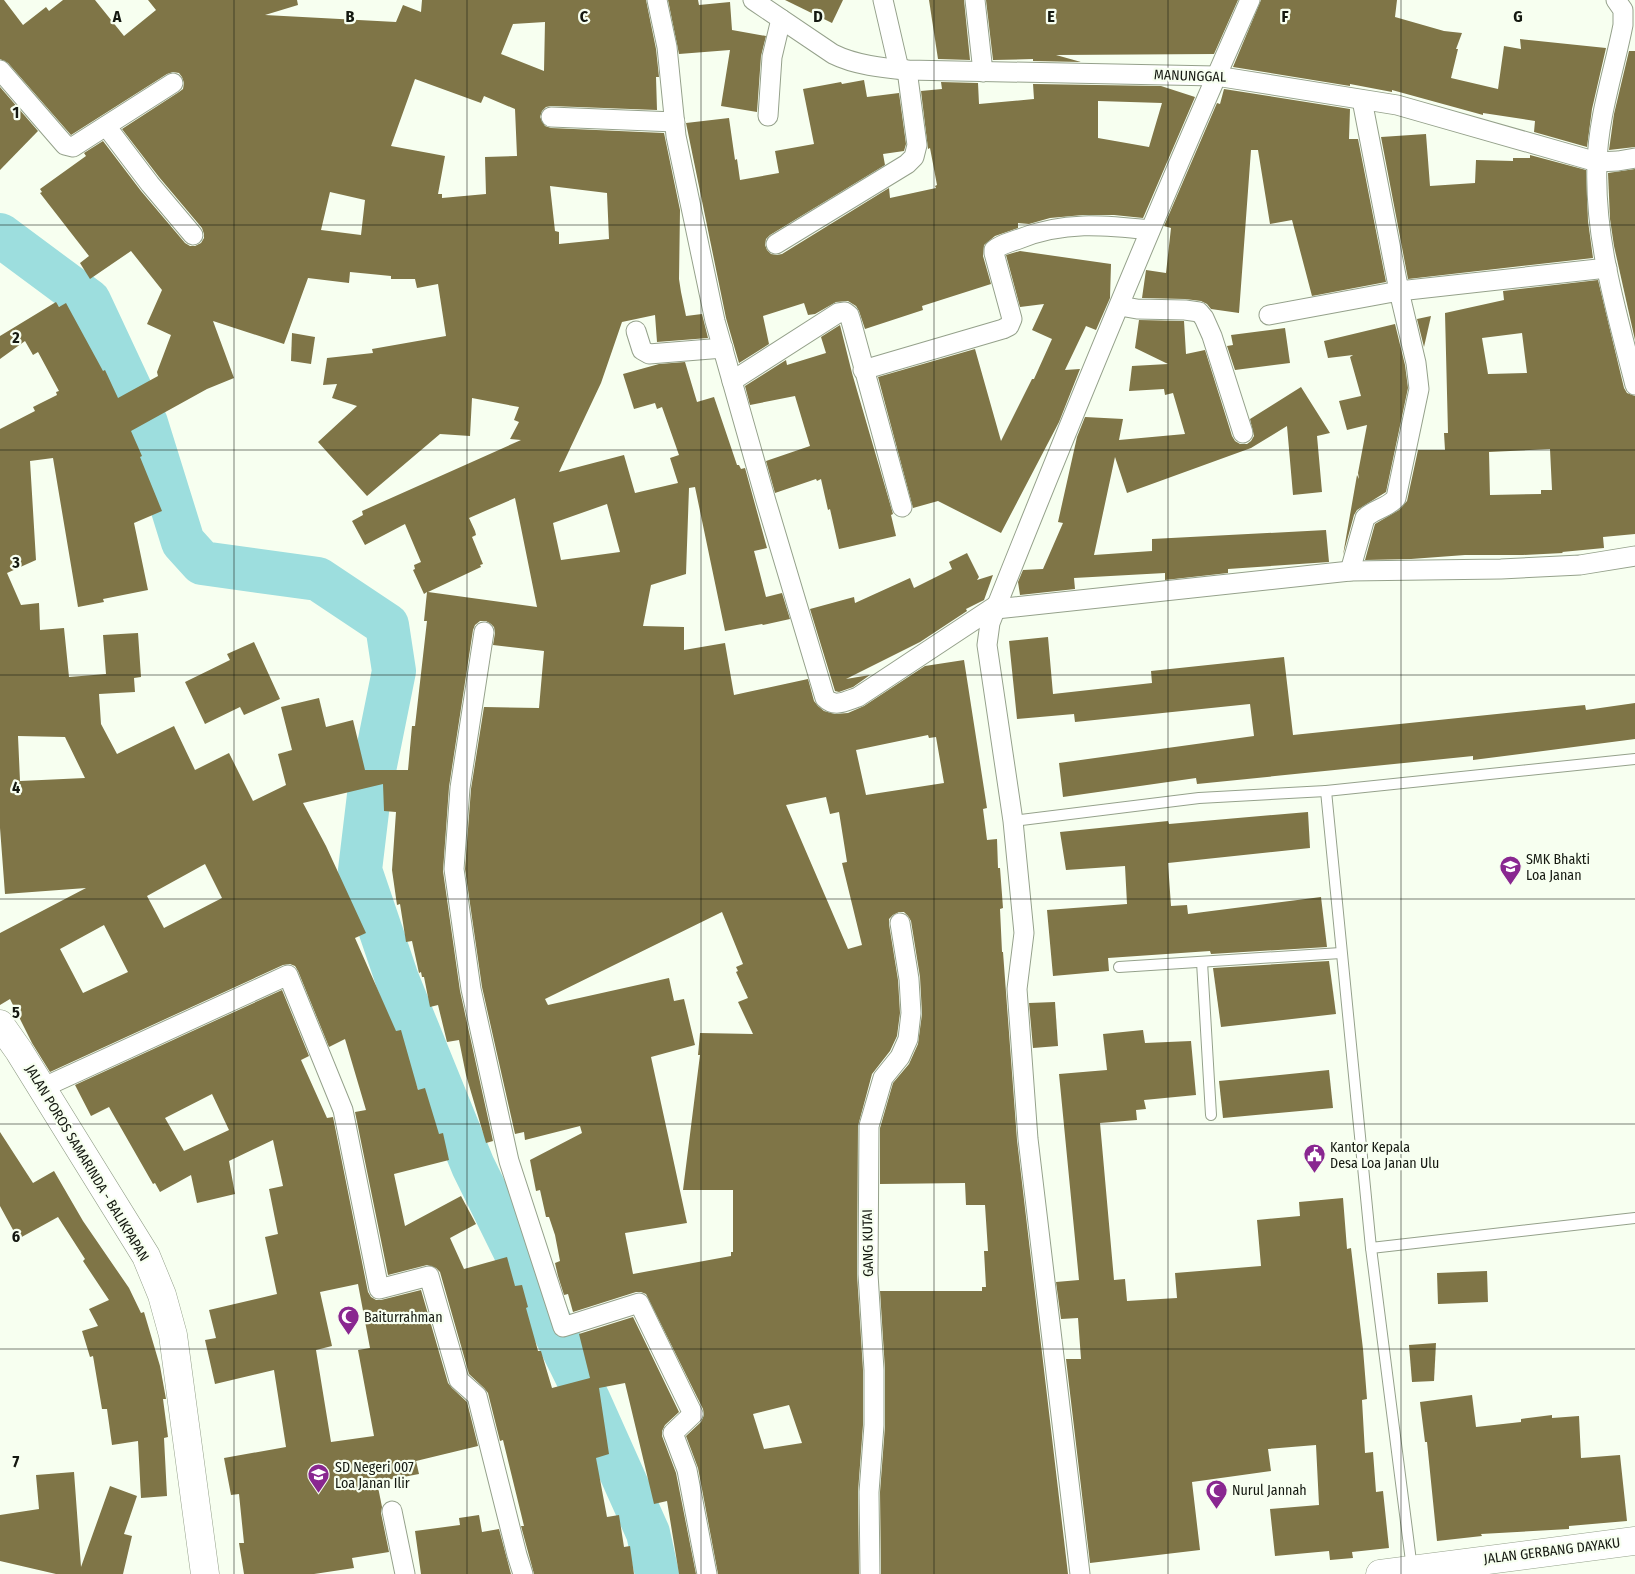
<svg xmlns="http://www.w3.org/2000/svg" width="1635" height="1574" viewBox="0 0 1635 1574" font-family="'Fira Sans Condensed',sans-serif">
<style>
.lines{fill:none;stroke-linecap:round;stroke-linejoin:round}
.river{stroke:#9ddede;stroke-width:44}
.building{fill:#7f7547;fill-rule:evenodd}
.service-casing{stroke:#95a18b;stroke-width:12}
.minor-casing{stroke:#95a18b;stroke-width:21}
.trunk-casing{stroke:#95a18b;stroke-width:29}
.service{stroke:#fff;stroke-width:10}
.minor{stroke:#fff;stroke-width:19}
.trunk{stroke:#fff;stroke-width:28}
.grid{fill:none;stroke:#141810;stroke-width:1;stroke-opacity:0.55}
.labels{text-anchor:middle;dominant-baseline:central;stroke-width:4.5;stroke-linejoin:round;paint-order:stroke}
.street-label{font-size:14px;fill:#141810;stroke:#f7fff0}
.poi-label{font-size:14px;fill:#141810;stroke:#f7fff0;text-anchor:start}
.grid-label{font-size:16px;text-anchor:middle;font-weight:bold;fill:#141810;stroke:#f7fff0;stroke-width:4.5;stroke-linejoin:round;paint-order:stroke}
</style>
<rect width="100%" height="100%" fill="#f7fff0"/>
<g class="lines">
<!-- river -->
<polyline class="river" points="0,235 89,301 146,423 183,542 202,563 318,579 387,625 394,671 369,795 360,870 397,979 473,1166 589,1401 648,1533 657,1574"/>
</g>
<!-- building -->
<g class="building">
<path d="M0 0H4L23 25 46 7 49 11 63 0H95L124 36 156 10 148 0H297L298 5 265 15 396 22 403 5 421 12 422 0H646L656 49 659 77H656L657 110 551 106 546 107 542 111 540 117 545 126 551 128 664 133 680 210 679 279 681 292 686 316 702 314 708 338 657 342 655 315 622 322 601 383 559 472 624 455 635 493 678 483 670 458 679 455 662 407 657 409 655 403 634 409 623 374 659 364 685 362 697 402 714 397 737 465H739L741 469 745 468 767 548 754 551 766 597 782 593 790 619 763 625 762 624 725 631 695 487 689 488 686 574 651 585 643 626 684 627V650L725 643 734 695 808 679 814 701 818 706 824 711 835 714 848 713 864 706 925 666 964 660 987 808 983 809 987 840 997 839 998 868H1000L1003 908 1000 909 1002 952H1003L1017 1140 1068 1574H881L880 1492 885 1426V1370L880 1291H982V1287H986L984 1251H988L985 1205H966L965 1183 880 1184V1128L893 1083 909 1064 918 1044 922 1014 920 977 911 921 908 916 904 912H899L893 915 889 919V924L898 980 900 1013 897 1036 890 1051 872 1074 858 1126 857 1274 863 1370V1425L858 1492 859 1574H718L698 1468 686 1436 701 1422 704 1415 703 1409 646 1294 641 1292H636L573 1312 568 1294 564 1295 558 1276 555 1263 560 1261 555 1235 549 1217H546L540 1190 536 1191 530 1160 582 1133 580 1126 525 1140 524 1132 515 1134 482 987 465 869 471 789 484 707 539 708 544 651 493 645 495 633 494 627 491 624 486 621H480L475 625 473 630 449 787 443 871 460 991 493 1141 486 1143 466 1075 459 1040 447 1042 438 1005 430 1007 424 977H422L421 972 419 973 412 941 406 942 400 904 397 905 392 870 396 812 384 811 383 784 303 803 326 846 366 933 355 938 396 1031 401 1030 418 1090 425 1088 439 1134 443 1133 449 1160 394 1174 405 1226 461 1196 476 1224 450 1238 464 1269 507 1257 515 1286 522 1285 528 1307 526 1308 538 1351H541L552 1388 590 1378 579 1334 633 1317 679 1412 665 1425 662 1431V1436L676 1473 696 1574H679L667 1501 654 1504 625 1383 599 1388 609 1454 596 1458 607 1517 619 1515 624 1547 630 1546 634 1574H534L521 1526H524L503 1440 500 1441 488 1393 484 1388 469 1374 440 1272 436 1268 427 1265 388 1275 355 1112 366 1110 345 1039 329 1047 298 971 295 966 290 964 283 965 50 1072 32 1043 10 999 0 1005V933L86 888 5 894 0 828V429L35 411 33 407 57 395 56 392 59 391 38 352 33 355 25 341 0 359V336L56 302 59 307 66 303 103 371 105 370 118 398 158 376 157 372 171 335 147 324 162 290 131 251 90 279 80 263 89 256 40 193 42 192 40 189 86 156 84 153 103 141 141 191 185 243 190 246H195L201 243 204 238V234L202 228 159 177 122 129 179 92 183 89 184 83 182 77 179 73 173 72 167 74 71 135 8 63 0 59ZM545 22 544 71 501 54 513 24ZM415 79 481 103 484 96 515 109 517 156 485 157 486 194 442 198V194H438L445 156 391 146ZM550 186 607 193 609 239 559 244V232L555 231ZM330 192 365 200 361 235 321 230ZM350 272 391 276V279H415L417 288 438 284 446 336 372 349 373 353 327 358 323 385 337 384 332 398 357 406 318 442 367 496 440 434 470 436 472 398 519 407 514 420 519 422 510 439 521 440 362 511 363 515 352 521 365 545 405 524 421 562 414 565 415 569 413 570 424 594 427 592 424 621H427L415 726H412L408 770H365L353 720 326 727 319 698 281 707 292 750 278 754 286 785 253 801 229 753 195 770 174 726 117 754 101 724 99 694 135 692 134 678 141 677 138 633 103 635 106 674 69 677 64 628 40 630 39 603 21 605 7 573 36 560 30 461 53 458 78 607 104 602 103 599 148 590 134 523 162 511 140 457 142 456 131 431 207 389 234 378 213 321 284 344 308 278 349 283ZM515 498 537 607 428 592 481 567 480 565 483 564 472 537 476 535 475 531 469 518ZM607 504 620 552 561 560 553 523ZM928 735 929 738 936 737 944 783 866 795 856 750ZM18 736 65 737 85 778 20 781ZM826 797 830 814 839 812 847 862 842 863 862 945 848 949 786 805ZM205 864 222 898 164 928 147 896ZM722 912 743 964 736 967 738 971 736 972 748 998 738 1002 753 1034 700 1033 698 1055H700L683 1190H733V1252H731V1256L633 1274 625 1233 687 1223 651 1057 695 1045 684 999 674 1001 669 978 548 1005 545 999ZM104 925 128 972 83 993 60 949ZM789 1405 802 1443 764 1449 753 1414Z"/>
<polygon points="668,0 698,0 699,5 730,2 732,30 766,36 761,56 757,112 721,106 730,50 679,54"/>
<polygon points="785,0 843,0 832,23"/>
<polygon points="929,0 964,0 970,60 938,59"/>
<polygon points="986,0 1238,0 1214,54 1056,55 1081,62 1033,61 1033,59 993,60"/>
<polygon points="1261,0 1397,0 1395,17 1444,31 1462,33 1456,49 1458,49 1451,78 1498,89 1504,46 1521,49 1520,39 1606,48 1592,109 1587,147 1534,132 1535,121 1483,113 1483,115 1392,90 1392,92 1350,84 1350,86 1233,67"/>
<polygon points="1629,51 1635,51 1635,147 1609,150 1614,114"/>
<path d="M864 80 867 97 899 93 906 144 904 151 883 154 885 165 770 235 766 239 765 245 767 250 771 254 777 255 782 254 889 188 890 198 936 188 935 186 937 185 930 148 928 149 921 91 942 89 941 82 978 83 979 104 1034 99 1033 84 1161 86 1195 97 1143 218 1114 215H1083L1050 218 1029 224 1018 223V228L995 236 984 245 983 256 991 284 922 306 923 310 865 329 859 311 856 306 848 301 836 302 815 314 808 315 804 303 763 316 769 344 739 363 726 318 686 123 729 118 735 160 737 159 740 180 779 173 775 151 814 144 803 89 841 82 842 84ZM1098 101 1162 103 1149 147 1098 138Z"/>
<polygon points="0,87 38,131 0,170"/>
<polygon points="1224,89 1350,109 1349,139 1358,139 1386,282 1312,296 1292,220 1270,224 1258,150 1251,150 1239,313 1211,309 1207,304 1201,301 1185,299 1142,298 1146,270 1166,273 1171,228 1164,226 1217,103 1220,104"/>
<polygon points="1426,134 1430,186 1475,183 1476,160 1513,161 1513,158 1530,158 1530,155 1586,170 1588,221 1593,258 1408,279 1381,137"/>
<polygon points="1635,169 1635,340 1614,246 1610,219 1608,173"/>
<polygon points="1020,251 1111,264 1110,298 1096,330 1086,326 1065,370 1080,369 1059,422 1001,533 938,501 913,508 878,377 975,349 1001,441 1032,379 1034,379 1052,339 1032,330 1044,304 1020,307 1006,255"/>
<path d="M1598 280 1624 388 1627 393 1635 396V534L1603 537 1604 548 1562 552 1563 553 1523 555H1465L1411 559 1365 560 1375 524 1399 510 1407 501 1418 450H1445L1444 433H1448L1445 313 1504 300 1503 291ZM1522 333 1527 373 1488 374 1482 338ZM1550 449 1552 490H1541V494L1490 495 1489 452Z"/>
<polygon points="1431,316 1424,347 1417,319"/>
<polygon points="1139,320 1184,321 1186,354 1205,350 1232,436 1235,441 1240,444 1247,444 1251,441 1254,436 1250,419 1301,387 1330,433 1317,436 1322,492 1293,495 1287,426 1251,448 1127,493 1115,457 1094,555 1152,551 1152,539 1326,530 1329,562 1228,569 1228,573 1165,580 1165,573 1074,578 1075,589 1020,595 1018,582 1023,570 1043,569 1063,523 1058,522 1077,437 1085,417 1123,419 1119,440 1185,434 1173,393 1165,395 1164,389 1129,391 1132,366 1168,364 1135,348"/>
<polygon points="1395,324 1405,365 1408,388 1386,492 1357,510 1354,515 1343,555 1357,475 1359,479 1358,473 1367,425 1347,430 1339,401 1361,396 1350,357 1353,355 1328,358 1324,341"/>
<polygon points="840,325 852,373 893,514 891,515 896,536 839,549 830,509 828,510 821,479 817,481 816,479 775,493 766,461 810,446 795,396 750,405 745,386 786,360 787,365 826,353 821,337"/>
<polygon points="1285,328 1290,363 1235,370 1227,346 1233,345 1231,335"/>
<polygon points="292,333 315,337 311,364 291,361"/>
<polygon points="967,553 979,577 977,580 993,575 984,600 966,609 967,611 920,642 846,679 870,675 853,687 839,692 835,691 810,609 854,597 855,603 910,578 914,588 952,569 949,562"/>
<polygon points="1048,637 1053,694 1152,683 1151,671 1284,657 1293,735 1585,705 1586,710 1635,703 1635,739 1473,760 1473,756 1197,784 1196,778 1063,797 1059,763 1254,736 1250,704 1075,722 1074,714 1017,719 1009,641"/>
<polygon points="254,642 280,699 244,715 240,707 205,724 185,682 230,660 227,654"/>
<polygon points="1308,812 1310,848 1168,863 1171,906 1187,905 1188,914 1321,897 1327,947 1211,954 1210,951 1108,958 1109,971 1053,976 1047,910 1127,904 1125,866 1066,870 1060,832 1168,821 1169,824"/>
<polygon points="1329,961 1336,1014 1221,1027 1213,968"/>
<path d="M282 990 309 1056 301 1060 327 1118 333 1117 368 1292 371 1297 376 1300H381L421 1290 448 1383 452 1388 467 1402 478 1446 416 1461 419 1474 377 1482 382 1507 381 1513 389 1552 352 1558 354 1568 314 1574H244L239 1543H244L239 1494 231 1495 224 1458 286 1447 274 1370 215 1384 205 1340 216 1338 209 1310 277 1294 265 1237 278 1234 269 1189 283 1186 273 1140 229 1161 235 1194 197 1203 191 1175 160 1192 155 1183 153 1184 109 1107 91 1116 75 1085ZM212 1094 229 1130 184 1151 165 1118ZM358 1284 370 1348 358 1350 374 1436 331 1442 316 1350 332 1346 320 1292Z"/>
<polygon points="1055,1002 1058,1046 1033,1048 1029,1003"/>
<polygon points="1143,1030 1145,1043 1191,1041 1196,1095 1144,1100 1146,1109 1136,1110 1137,1120 1100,1123 1114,1280 1125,1279 1127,1301 1177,1298 1175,1273 1261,1266 1257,1220 1300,1216 1299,1202 1343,1198 1347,1249 1351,1248 1363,1349 1367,1399 1362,1400 1365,1453 1373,1452 1376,1492 1383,1491 1389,1548 1352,1552 1353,1558 1330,1560 1329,1551 1275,1556 1270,1509 1319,1505 1316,1445 1268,1449 1271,1471 1192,1482 1200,1550 1090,1563 1066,1359 1081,1359 1078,1318 1061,1319 1056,1282 1079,1280 1059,1074 1107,1070 1103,1034"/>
<polygon points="1329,1070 1333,1108 1223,1118 1219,1081"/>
<polygon points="0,1132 33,1183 54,1171 83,1221 129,1288 141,1313 144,1312 160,1366 166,1399 163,1399 168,1437 164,1438 167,1496 141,1498 138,1441 112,1445 107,1409 102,1409 93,1356 90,1357 82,1331 98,1326 89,1309 109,1300 83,1261 85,1259 58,1217 18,1239 0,1206"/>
<polygon points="1487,1271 1488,1302 1438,1304 1437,1273"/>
<polygon points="1436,1343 1434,1381 1412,1382 1409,1345"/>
<polygon points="1472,1395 1476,1427 1521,1422 1521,1419 1552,1415 1552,1418 1579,1416 1581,1458 1620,1455 1627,1521 1569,1526 1569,1529 1481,1534 1482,1536 1437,1541 1427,1442 1425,1442 1420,1402"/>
<polygon points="74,1472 81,1567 110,1486 137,1496 124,1534 132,1536 123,1574 56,1574 0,1561 0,1515 39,1509 36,1475"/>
<polygon points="479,1515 482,1532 499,1529 511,1574 421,1574 415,1531 460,1525 459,1518"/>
</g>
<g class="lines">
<defs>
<g id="service">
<polyline points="1635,759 1326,791 1371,1248 1635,1218"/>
<polyline points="1013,821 1199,798 1326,791"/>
<polyline points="1202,962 1211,1115"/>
<polyline points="1119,967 1341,953"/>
<polyline points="1371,1248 1412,1569"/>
</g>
<g id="minor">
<path d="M657 0 667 47 676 136 715 321 766 501 825 698C835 708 846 701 858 697L997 605"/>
<path d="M753 0 833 54C855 65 883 68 907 70L1216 76 1397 105 1597 162 1618 161 1635 158"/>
<polyline points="883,0 899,69"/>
<polyline points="975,0 983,72"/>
<path d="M1616 0 1623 10V25C1614 71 1598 117 1597 164 1594 239 1617 313 1635 385"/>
<polyline points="0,70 65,145 73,147 76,145 173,83"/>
<polyline points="1362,100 1399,291 1607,268"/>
<polyline points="768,116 772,57 781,19"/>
<polyline points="551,117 675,122"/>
<polyline points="106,126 150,184 193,235"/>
<polyline points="776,244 907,164 914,157 917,145 907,70"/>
<polyline points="1120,306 1137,309 1185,310 1199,312 1204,318 1212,336 1243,433"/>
<path d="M1269 315 1399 291 1416 363 1419 389 1396 498C1388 508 1374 509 1365 518L1350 571"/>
<polyline points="636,331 642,350 649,354 723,348"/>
<path d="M863 370 1003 329 1009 326 1012 319 994 253V250C1001 244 1011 242 1019 239 1064 221 1103 225 1150 230"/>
<polyline points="732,381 838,313 845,312 849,315 851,321 902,507"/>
<polyline points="996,609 1350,571 1501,569 1580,565 1635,556"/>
<polyline points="484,632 460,788 454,869 471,989 509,1161 563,1327 639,1303 693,1414 673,1433 687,1470 707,1574"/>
<polyline points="42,1088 288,975 343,1110 379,1289 429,1276 459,1380 477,1396 517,1555 523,1574"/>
<polyline points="392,1511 405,1574"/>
<polyline points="870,1574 869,1492 874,1425 874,1370 868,1274 869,1126 883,1078 900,1057 908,1039 911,1013 909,979 900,923"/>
<path d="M1080 1574 1028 1139 1017 989 1024 933 1013 821 987 645 990 623 997 605C1078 402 1161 200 1250 0"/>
</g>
<g id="trunk">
<polyline points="0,1024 19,1051 146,1256 162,1295 173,1335 205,1574"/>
<polyline points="1380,1574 1635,1541"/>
</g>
</defs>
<!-- service casing -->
<use href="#service" class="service-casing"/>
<!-- minor casing -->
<use href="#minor" class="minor-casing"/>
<!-- trunk casing -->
<use href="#trunk" class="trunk-casing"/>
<!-- service -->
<use href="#service" class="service"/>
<!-- minor -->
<use href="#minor" class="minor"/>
<!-- trunk -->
<use href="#trunk" class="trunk"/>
</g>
<!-- grid -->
<path class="grid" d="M234 0V1574M467 0V1574M701 0V1574M934 0V1574M1168 0V1574M1401 0V1574M0 225H1635M0 450H1635M0 675H1635M0 899H1635M0 1124H1635M0 1349H1635"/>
<!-- icons -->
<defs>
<symbol id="school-pin" viewBox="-11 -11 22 30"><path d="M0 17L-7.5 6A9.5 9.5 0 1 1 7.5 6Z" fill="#892790" stroke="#f7fff0"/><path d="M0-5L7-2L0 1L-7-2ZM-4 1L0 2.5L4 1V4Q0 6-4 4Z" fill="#fff"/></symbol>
<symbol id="civic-pin" viewBox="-11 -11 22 30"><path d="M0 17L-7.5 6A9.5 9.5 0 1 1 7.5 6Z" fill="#892790" stroke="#f7fff0"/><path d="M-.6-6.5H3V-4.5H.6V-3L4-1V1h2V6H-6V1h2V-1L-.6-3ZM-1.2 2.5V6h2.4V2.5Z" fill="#fff"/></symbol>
<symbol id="mosque-pin" viewBox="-11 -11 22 30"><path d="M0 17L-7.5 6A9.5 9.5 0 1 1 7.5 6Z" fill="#892790" stroke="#f7fff0"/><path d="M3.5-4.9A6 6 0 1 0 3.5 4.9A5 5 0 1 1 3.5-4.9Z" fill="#fff"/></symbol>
</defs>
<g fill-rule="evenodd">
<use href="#school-pin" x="1498" y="854" width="25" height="34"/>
<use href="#civic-pin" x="1302" y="1142" width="25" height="34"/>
<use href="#mosque-pin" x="336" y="1304" width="25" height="34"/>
<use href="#school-pin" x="306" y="1462" width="25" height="34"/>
<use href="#mosque-pin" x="1204" y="1478" width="25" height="34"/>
</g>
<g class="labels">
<!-- street labels -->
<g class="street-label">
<text transform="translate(1190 76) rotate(2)">MANUNGGAL</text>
<text transform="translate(87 1163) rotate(59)">JALAN POROS SAMARINDA - BALIKPAPAN</text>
<text transform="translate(868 1243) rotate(-91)">GANG KUTAI</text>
<text transform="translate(1552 1551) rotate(-7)">JALAN GERBANG DAYAKU</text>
</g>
<!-- poi labels -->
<g class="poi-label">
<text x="1526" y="859">SMK Bhakti<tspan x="1526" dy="16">Loa Janan</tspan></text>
<text x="1330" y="1147">Kantor Kepala<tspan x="1330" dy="16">Desa Loa Janan Ulu</tspan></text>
<text x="364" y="1317">Baiturrahman</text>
<text x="335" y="1467">SD Negeri 007<tspan x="335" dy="16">Loa Janan Ilir</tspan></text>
<text x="1232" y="1490">Nurul Jannah</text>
</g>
</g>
<g class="grid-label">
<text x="117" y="22">A</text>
<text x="350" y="22">B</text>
<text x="584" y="22">C</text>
<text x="818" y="22">D</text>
<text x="1051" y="22">E</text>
<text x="1285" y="22">F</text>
<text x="1518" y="22">G</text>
<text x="16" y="118">1</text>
<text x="16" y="343">2</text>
<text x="16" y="568">3</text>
<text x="16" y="793">4</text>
<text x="16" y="1018">5</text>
<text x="16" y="1242">6</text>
<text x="16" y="1467">7</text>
</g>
</svg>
